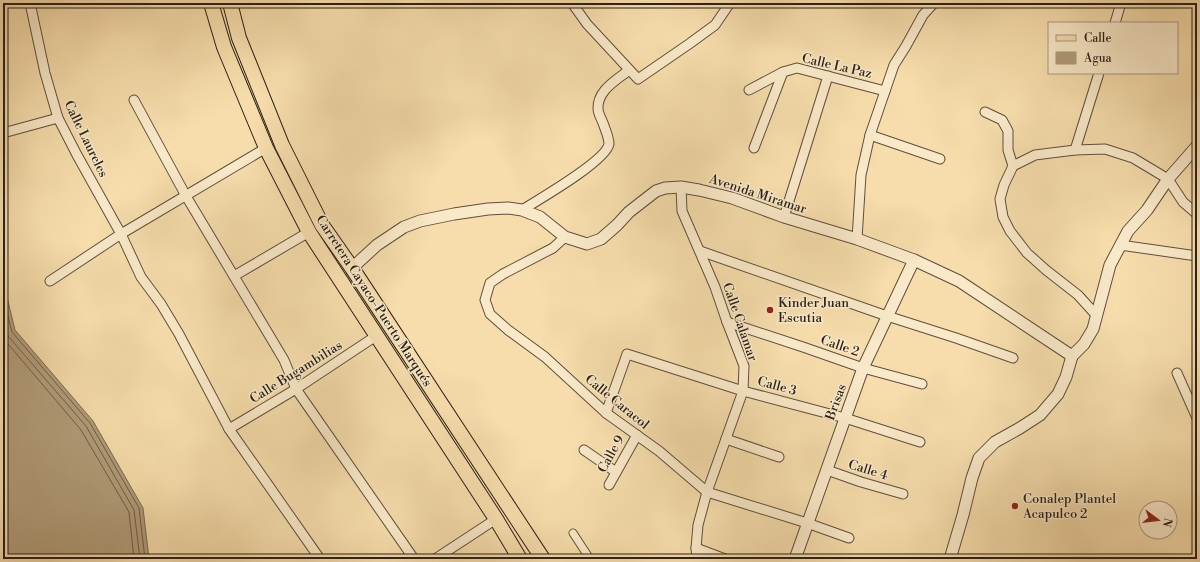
<svg xmlns="http://www.w3.org/2000/svg" width="1200" height="562" viewBox="0 0 1200 562" font-family="'Libre Bodoni',serif">
<style>
.water{fill:#b19d79;stroke:#7b6b53}
.lines{fill:none;stroke-linecap:round;stroke-linejoin:round}
.shore{stroke:#6e5e49;stroke-width:1}
.pedestrian-casing{stroke:#5e4f3e;stroke-width:9}
.minor-casing{stroke:#5e4f3e;stroke-width:11}
.tertiary-casing{stroke:#5e4f3e;stroke-width:13}
.primary-casing{stroke:#2b2019;stroke-width:16}
.pedestrian{stroke:#f9e9c8;stroke-width:7}
.minor{stroke:#f9e9c8;stroke-width:9}
.tertiary{stroke:#f9e9c8;stroke-width:11}
.primary{stroke:#f6ddab;stroke-width:14}
.poi-dot{fill:#8f2418;stroke:#f9e9c8;stroke-width:1.5}
.labels{text-anchor:middle;dominant-baseline:central;stroke-width:3;stroke-linejoin:round;paint-order:stroke}
.street-label{font-size:13px;fill:#2b2019;stroke:#f9e9c8}
.poi-label{font-size:13px;fill:#2b2019;stroke:#f9e9c8;text-anchor:start}
</style>
<rect width="100%" height="100%" fill="#f6ddab"/>
<filter id="stains"><feTurbulence type="fractalNoise" baseFrequency=".005" numOctaves="4"/><feColorMatrix values="0 0 0 0 .2 0 0 0 0 .09 0 0 0 0 .02 0 0 0 .5 -.17"/></filter>
<radialGradient id="worn" r=".72"><stop offset=".6" stop-color="#630" stop-opacity="0"/><stop offset="1" stop-color="#630" stop-opacity=".3"/></radialGradient>
<!-- water -->
<polygon class="water" points="3,281 15,330 93,421 143,508 149,559 3,559"/>
<g class="lines">
<!-- shore -->
<g class="shore">
<polyline points="3,297 12,332 90,423 139,508 145,559"/>
<polyline points="3,318 8,336 86,426 134,510 140,559"/>
<polyline points="3,338 81,430 129,512 134,559"/>
</g>
<defs>
<polyline id="pedestrian" points="573,533 590,559"/>
<g id="minor">
<polyline points="30,3 45,73 58,118 77,155 121,234 141,277 161,304 179,334 229,429 320,559"/>
<polyline points="572,3 587,24 638,79 689,44 715,25 730,3"/>
<polyline points="1115,23 1121,3"/>
<polyline points="749,90 783,72 797,68 885,91"/>
<polyline points="134,100 186,196 284,360 296,389 414,559"/>
<polyline points="985,112 1002,120 1008,131 1008,150 1013,166"/>
<polyline points="3,133 58,118"/>
<polyline points="870,135 940,159"/>
<polyline points="754,148 783,72"/>
<polyline points="1075,150 1099,73"/>
<polyline points="681,187 682,211 715,287 727,322 744,366 743,391 707,492 698,525 696,548 697,559"/>
<path d="M522 210C538 200 606 161 609 144 609 137 605 129 603 123 601 118 598 113 598 109 597 90 617 80 629 70"/>
<polyline points="784,217 828,76"/>
<polyline points="565,237 553,248 503,274 490,283 485,300 490,314 508,330 545,357 606,413 659,451 707,492 807,523 849,538"/>
<polyline points="857,239 861,175 870,135 894,65 906,46 923,15 934,3"/>
<polyline points="1120,245 1197,256"/>
<polyline points="700,251 887,316 956,338 1013,358"/>
<polyline points="234,276 309,232"/>
<polyline points="50,281 121,234 266,148"/>
<polyline points="1097,316 1078,295 1046,270 1027,253 1010,231 1003,217 1000,199 1004,185 1013,166 1035,155 1075,150 1105,149 1133,158 1168,179 1183,202 1197,214"/>
<polyline points="727,322 803,347 863,368 922,384"/>
<polyline points="1177,373 1197,418"/>
<polyline points="606,413 627,354 743,391 845,418 920,442"/>
<polyline points="229,429 296,389 376,336"/>
<polyline points="726,439 779,457"/>
<polyline points="584,450 616,472"/>
<polyline points="827,470 861,482 903,494"/>
<polyline points="609,485 637,435"/>
<polyline points="696,548 725,559"/>
<polyline points="435,559 496,519"/>
</g>
<g id="tertiary">
<polyline points="352,268 377,245 404,227 420,221 454,214 488,209 508,208 522,210 540,217 565,237 587,244 601,239 617,225 629,212 656,191 665,188 681,187 699,190 732,198 784,217 857,239 914,260 959,281 1072,356"/>
<polyline points="1072,356 1084,344 1093,329 1110,265 1128,231 1147,210 1168,179 1197,146"/>
<polyline points="795,559 863,368 914,260"/>
<polyline points="950,559 963,515 972,478 979,458 995,442 1020,428 1040,415 1058,394 1066,377 1072,356"/>
</g>
<g id="primary">
<polyline points="211,3 224,47 266,148 309,232 496,519 520,559"/>
<polyline points="230,3 239,38 282,145 322,225 352,268 543,559"/>
</g>
</defs>
<!-- pedestrian casing -->
<use href="#pedestrian" class="pedestrian-casing"/>
<!-- minor casing -->
<use href="#minor" class="minor-casing"/>
<!-- tertiary casing -->
<use href="#tertiary" class="tertiary-casing"/>
<!-- primary casing -->
<use href="#primary" class="primary-casing"/>
<!-- pedestrian -->
<use href="#pedestrian" class="pedestrian"/>
<!-- minor -->
<use href="#minor" class="minor"/>
<!-- tertiary -->
<use href="#tertiary" class="tertiary"/>
<!-- primary -->
<use href="#primary" class="primary"/>
</g>
<!-- markers -->
<g class="poi-dot">
<circle cx="770" cy="310" r="4"/>
<circle cx="1015" cy="506" r="4"/>
</g>
<g class="labels">
<!-- street labels -->
<g class="street-label">
<text transform="translate(837 66) rotate(13)">Calle La Paz</text>
<text transform="translate(86 139) rotate(64)">Calle Laureles</text>
<text transform="translate(758 194) rotate(18)">Avenida Miramar</text>
<text transform="translate(374 301) rotate(57)">Carretera Cayaco-Puerto Marqués</text>
<text transform="translate(740 322) rotate(71)">Calle Calamar</text>
<text transform="translate(840 346) rotate(19)">Calle 2</text>
<text transform="translate(296 372) rotate(-32)">Calle Bugambilias</text>
<text transform="translate(777 386) rotate(15)">Calle 3</text>
<text transform="translate(617 402) rotate(39)">Calle Caracol</text>
<text transform="translate(836 402) rotate(-70)">Brisas</text>
<text transform="translate(611 454) rotate(-61)">Calle 9</text>
<text transform="translate(868 470) rotate(17)">Calle 4</text>
</g>
<!-- poi labels -->
<g class="poi-label">
<text x="778" y="303">Kinder Juan<tspan x="778" dy="15">Escutia</tspan></text>
<text x="1023" y="499">Conalep Plantel<tspan x="1023" dy="15">Acapulco 2</tspan></text>
</g>
</g>
<!-- margin -->
<rect width="1200" height="562" fill="none" stroke="#f6ddab" stroke-width="16"/>
<rect x="4" y="4" width="1192" height="554" fill="none" stroke="#2b2019" stroke-width="2"/>
<rect x="8" y="8" width="1184" height="546" fill="none" stroke="#2b2019"/>
<!-- legend -->
<rect x="1048" y="22" width="130" height="52" fill="#f9e9c8" stroke="#a79982"/>
<rect x="1056" y="35" width="20" height="6" fill="#f6ddab" stroke="#a79982"/>
<text x="1084" y="42" font-size="12" fill="#2b2019">Calle</text>
<rect x="1056" y="52" width="20" height="12" fill="#b19d79" stroke="#a79982"/>
<text x="1084" y="62" font-size="12" fill="#2b2019">Agua</text>
<!-- north arrow -->
<g transform="translate(1158 520) rotate(105)"><circle r="19" fill="#f9e9c8" stroke="#a79982"/>
<path d="M0-3L7 15L0 10L-7 15Z" fill="#8f2418"/>
<text y="-6" font-size="11" font-weight="bold" text-anchor="middle" fill="#2b2019">N</text>
</g>
<rect width="100%" height="100%" filter="url(#stains)"/>
<rect width="100%" height="100%" fill="url(#worn)"/>
</svg>
